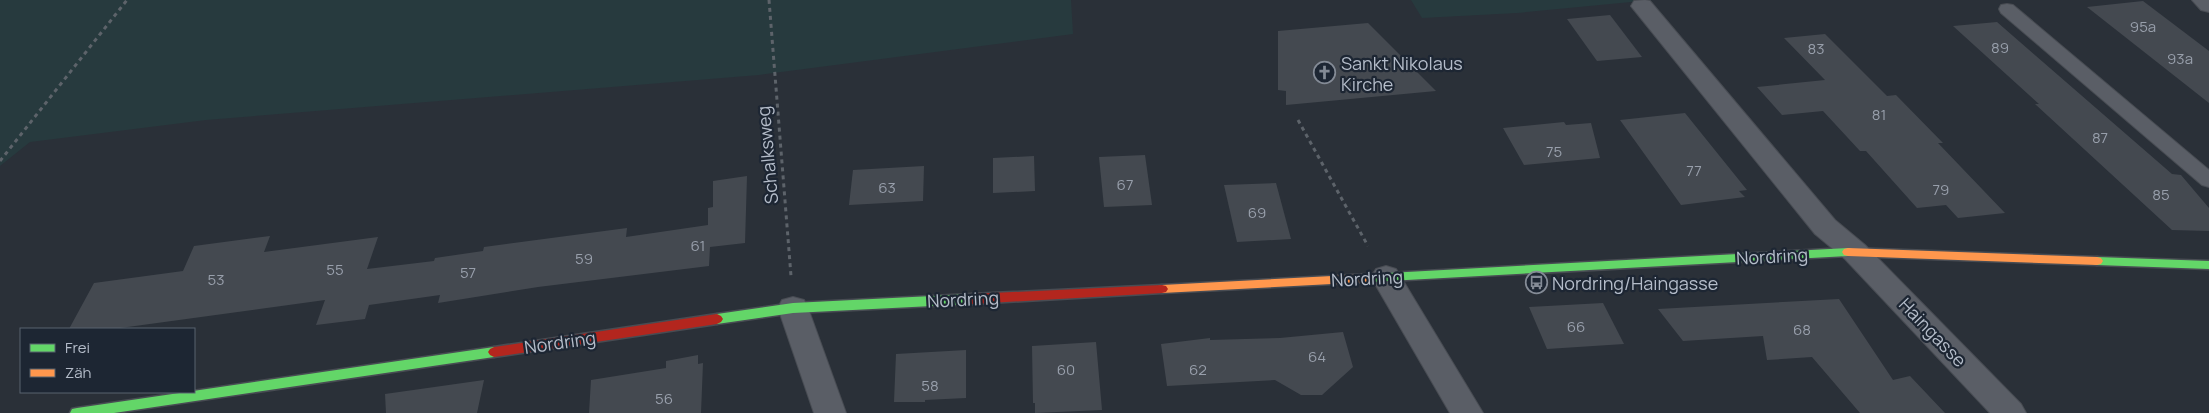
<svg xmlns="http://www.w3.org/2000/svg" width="2209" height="413" viewBox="0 0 2209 413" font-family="Manrope,sans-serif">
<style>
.green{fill:#273a3e}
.building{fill:#444950}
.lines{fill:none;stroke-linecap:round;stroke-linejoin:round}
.lane-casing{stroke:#484c53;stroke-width:2}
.street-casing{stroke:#484c53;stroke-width:2}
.fast-casing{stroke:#484c53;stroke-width:3}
.slow-casing{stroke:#484c53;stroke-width:3}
.jam-casing{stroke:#484c53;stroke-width:3}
.path{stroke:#5d636a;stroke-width:3;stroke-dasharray:4 4;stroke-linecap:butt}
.lane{fill:#5a5e66;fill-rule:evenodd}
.street{fill:#5a5e66;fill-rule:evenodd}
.fast{fill:#63d668;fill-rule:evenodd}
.slow{fill:#ff974d;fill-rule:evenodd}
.jam{fill:#b3261e;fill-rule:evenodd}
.labels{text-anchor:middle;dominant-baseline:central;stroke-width:4.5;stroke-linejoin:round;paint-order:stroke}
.number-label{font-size:15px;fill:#989fab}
.poi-label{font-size:18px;fill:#b4bcc9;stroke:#1d2633;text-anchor:start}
.street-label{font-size:18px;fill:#b4bcc9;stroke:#1d2633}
</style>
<rect width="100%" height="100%" fill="#2a3038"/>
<!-- green -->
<g class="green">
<polygon points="0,0 1071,0 1073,34 759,75 206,120 30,142 0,166"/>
<polygon points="1411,0 1652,0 1517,13 1422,18"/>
</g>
<!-- building -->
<g class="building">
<polygon points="2143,1 2209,51 2209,103 2087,7"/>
<polygon points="1610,15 1642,57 1597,61 1567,19"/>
<polygon points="1997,22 2172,174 2181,175 2209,208 2209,231 2172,230 2035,104 2039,104 1953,26"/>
<polygon points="1368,23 1436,91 1286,105 1286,91 1278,90 1278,31"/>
<polygon points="1825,34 1887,96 1896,95 1943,143 1938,143 2005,213 1958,218 1946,205 1917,208 1866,151 1860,151 1823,111 1782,115 1757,87 1825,80 1784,38"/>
<polygon points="1685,113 1747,190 1739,191 1745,197 1681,205 1620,120"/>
<polygon points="1564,122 1566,125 1591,123 1600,158 1524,165 1503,128"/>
<polygon points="1145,155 1152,205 1104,207 1099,157"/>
<polygon points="1034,156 1035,191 993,193 993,158"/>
<polygon points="924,166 923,201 849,205 853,170"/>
<polygon points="747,176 745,243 710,247 709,266 538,287 438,303 440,295 369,305 365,319 316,325 325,300 113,329 69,329 94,283 183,271 194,246 270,236 264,252 378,237 367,269 434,261 435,258 483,251 484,247 627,228 626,237 708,225 708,208 713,207 713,181"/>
<polygon points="1276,183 1291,239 1237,242 1224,185"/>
<polygon points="1839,299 1893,380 1910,376 1945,413 1860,413 1812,357 1767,360 1763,336 1683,341 1658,309"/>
<polygon points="1603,303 1624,344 1547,349 1529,307"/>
<polygon points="1343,332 1353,367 1322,395 1301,395 1275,380 1167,386 1161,344 1210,338 1210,340 1280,338"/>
<polygon points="1096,342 1102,410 1035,413 1035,403 1033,403 1032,346"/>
<polygon points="966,350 966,398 925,400 925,402 894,402 896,354"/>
<polygon points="698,355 698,364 703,363 701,413 589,413 591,380 666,368 666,361"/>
<polygon points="484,380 477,413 386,413 385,394"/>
</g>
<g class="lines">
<defs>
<polygon id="lane" points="2007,4 2013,5 2209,170 2209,187 2202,185 2001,13 1999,9 2001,5"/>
<g id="street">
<polygon points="1645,0 1650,1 1835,220 1865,245 2021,404 2026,413 1990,413 1845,259 1815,234 1631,6 1634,1"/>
<polygon points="2192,0 2209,0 2209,12 2201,10"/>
<polygon points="1386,266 1396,269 1483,413 1450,413 1371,277 1376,269"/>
<polygon points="793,297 804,300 808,308 846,413 814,413 778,308 782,300"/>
</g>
<g id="fast">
<polygon points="1848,248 1852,249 1854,252 1852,255 1848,256 1370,282 1366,281 1364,278 1366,275 1370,274"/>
<polygon points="2097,257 2209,261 2209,269 2097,265 2093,264 2091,261 2093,258"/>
<polygon points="972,294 976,296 978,299 976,302 972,304 793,313 717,324 713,322 711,319 713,316 717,314 793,303"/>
<polygon points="494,347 498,349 500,352 498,355 494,357 114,413 70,413 72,409 77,408"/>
</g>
<g id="slow">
<polygon points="1848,248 2097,257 2101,258 2103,261 2101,264 2097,265 1848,256 1844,255 1842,252 1844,249"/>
<polygon points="1370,274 1374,275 1376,278 1374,281 1370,282 1162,293 1158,292 1156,289 1158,286 1162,285"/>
</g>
<g id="jam">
<polygon points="1162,285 1166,286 1168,289 1166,292 1162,293 972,304 968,302 966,299 968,296 972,294"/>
<polygon points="717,314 721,316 723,319 721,322 717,324 494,357 490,355 488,352 490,349 494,347"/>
</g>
</defs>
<!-- lane casing -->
<use href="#lane" class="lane-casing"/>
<!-- street casing -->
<use href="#street" class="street-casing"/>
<!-- fast casing -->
<use href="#fast" class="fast-casing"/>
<!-- slow casing -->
<use href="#slow" class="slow-casing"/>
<!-- jam casing -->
<use href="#jam" class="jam-casing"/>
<!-- path -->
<g class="path">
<polyline points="769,0 791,276"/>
<polyline points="1298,120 1368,246"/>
<polyline points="0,161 127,0"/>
</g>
<!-- lane -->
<use href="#lane" class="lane"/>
<!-- street -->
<use href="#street" class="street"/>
<!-- fast -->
<use href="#fast" class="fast"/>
<!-- slow -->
<use href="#slow" class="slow"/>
<!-- jam -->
<use href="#jam" class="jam"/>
</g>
<!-- icons -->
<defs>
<symbol id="church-ring" viewBox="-11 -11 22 22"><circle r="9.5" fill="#1d2633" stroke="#848b96" stroke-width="1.5"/><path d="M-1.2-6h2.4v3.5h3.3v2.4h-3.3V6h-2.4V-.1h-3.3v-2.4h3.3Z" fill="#848b96"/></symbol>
<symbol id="bus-ring" viewBox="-11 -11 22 22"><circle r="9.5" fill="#1d2633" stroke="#848b96" stroke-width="1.5"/><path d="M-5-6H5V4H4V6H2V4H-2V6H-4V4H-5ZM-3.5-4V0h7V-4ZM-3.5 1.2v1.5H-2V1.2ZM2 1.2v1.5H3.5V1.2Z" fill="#848b96"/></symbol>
</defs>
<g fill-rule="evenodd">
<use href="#church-ring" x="1312" y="60" width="25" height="25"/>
<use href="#bus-ring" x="1524" y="270" width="25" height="25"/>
</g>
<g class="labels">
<!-- number labels -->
<g class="number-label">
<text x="2143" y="26">95a</text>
<text x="2000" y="47">89</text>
<text x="1816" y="48">83</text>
<text x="2180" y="58">93a</text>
<text x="1879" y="114">81</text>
<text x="2100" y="137">87</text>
<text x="1554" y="151">75</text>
<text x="1694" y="170">77</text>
<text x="1125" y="184">67</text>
<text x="887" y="187">63</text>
<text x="1941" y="189">79</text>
<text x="2161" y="194">85</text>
<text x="1257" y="212">69</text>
<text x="698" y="245">61</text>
<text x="584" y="258">59</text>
<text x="335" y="269">55</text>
<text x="468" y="272">57</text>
<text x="216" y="279">53</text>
<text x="1576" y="326">66</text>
<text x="1802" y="329">68</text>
<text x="1317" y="356">64</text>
<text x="1066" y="369">60</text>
<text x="1198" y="369">62</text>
<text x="930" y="385">58</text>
<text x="664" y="398">56</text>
</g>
<!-- poi labels -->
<g class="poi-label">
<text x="1341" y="63">Sankt Nikolaus<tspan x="1341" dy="21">Kirche</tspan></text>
<text x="1552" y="283">Nordring/Haingasse</text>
</g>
<!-- street labels -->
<g class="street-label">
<text transform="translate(767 155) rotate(-95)">Schalksweg</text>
<text transform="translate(1772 256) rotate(-3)">Nordring</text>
<text transform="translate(1367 278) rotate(-3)">Nordring</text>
<text transform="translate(963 299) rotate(-3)">Nordring</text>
<text transform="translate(1933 332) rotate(46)">Haingasse</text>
<text transform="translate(560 342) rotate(-8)">Nordring</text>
</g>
</g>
<!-- legend -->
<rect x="20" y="328" width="175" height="65" fill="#1d2633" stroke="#59626f"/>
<rect x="30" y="344" width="25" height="8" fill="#63d668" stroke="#59626f"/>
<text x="65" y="353" font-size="15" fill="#b4bcc9">Frei</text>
<rect x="30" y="369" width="25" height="8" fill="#ff974d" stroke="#59626f"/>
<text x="65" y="378" font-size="15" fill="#b4bcc9">Zäh</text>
</svg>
